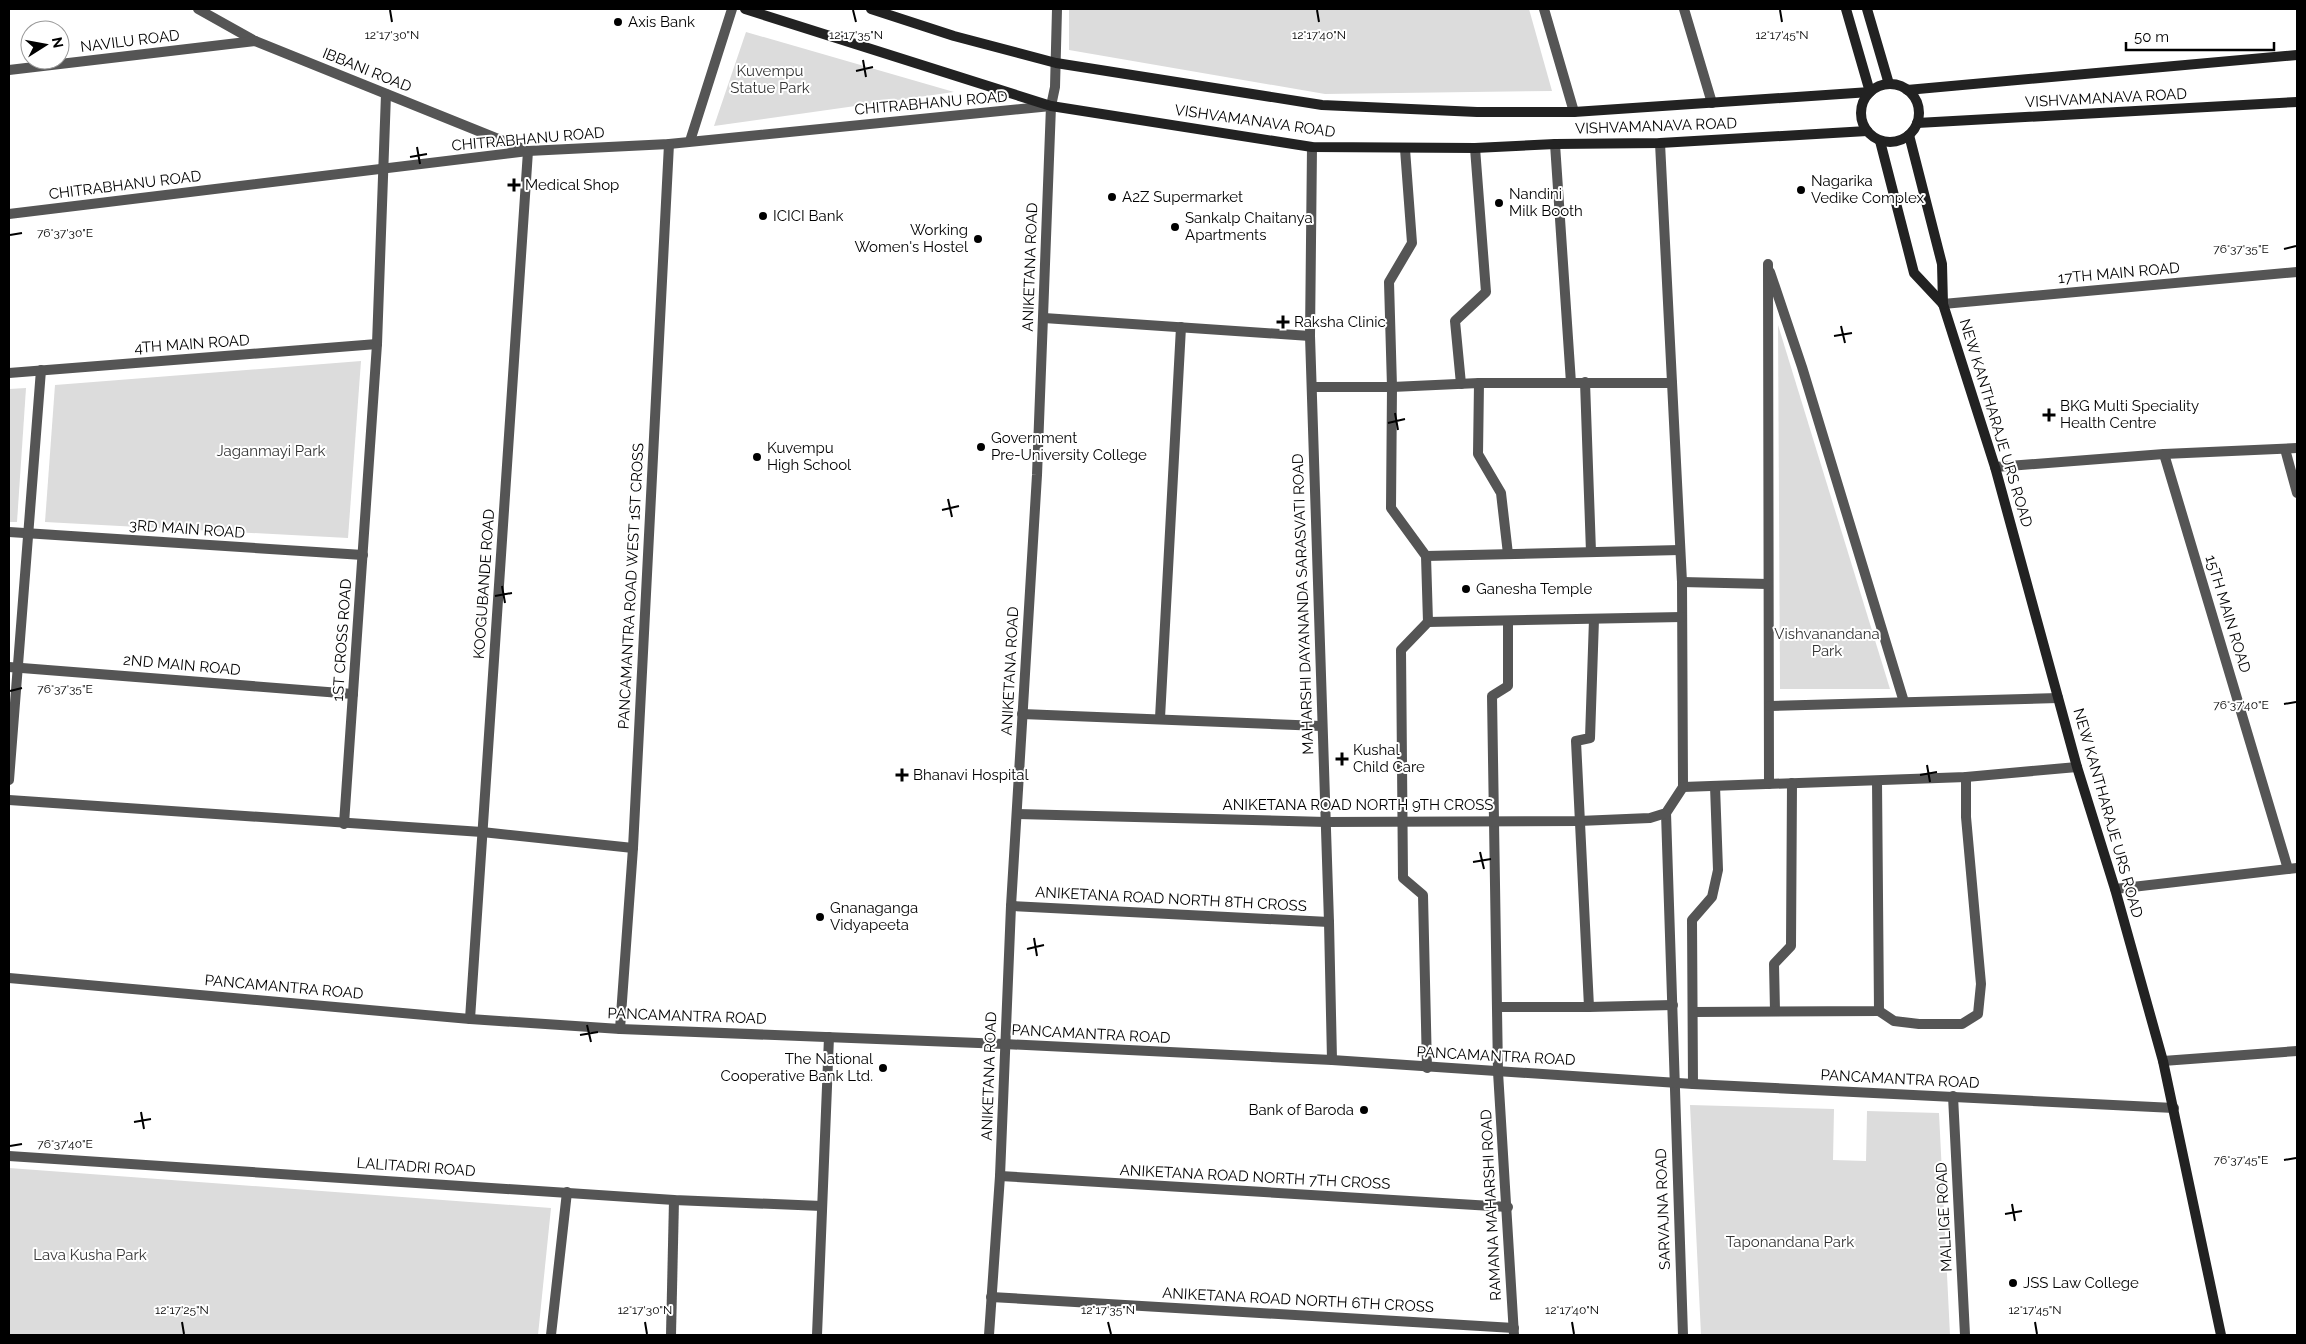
<svg xmlns="http://www.w3.org/2000/svg" width="2306" height="1344" viewBox="0 0 2306 1344" font-family="Raleway,sans-serif">
<style>
.green{fill:#dcdcdc}
.lines{fill:none;stroke-linecap:round;stroke-linejoin:round}
.street{stroke:#555;stroke-width:10}
.secondary{stroke:#222;stroke-width:10}
.ticks{fill:none;stroke:#000;stroke-width:2}
.poi-dot{fill:#000;stroke:#fff;stroke-width:2}
.labels{text-anchor:middle;dominant-baseline:central;stroke-width:4;stroke-linejoin:round;paint-order:stroke}
.poi-label{font-size:15px;fill:#000;stroke:#fff;text-anchor:start}
.street-label{font-size:15px;fill:#000;stroke:#fff}
.park-label{font-size:15px;fill:#333;stroke:#fff}
.ticks-label{font-size:12px;text-anchor:middle;fill:#000;stroke:#fff;stroke-width:4;stroke-linejoin:round;paint-order:stroke}
</style>
<rect width="100%" height="100%" fill="#fff"/>
<!-- green -->
<g class="green">
<polygon points="1069,9 1529,9 1552,91 1325,94 1069,50"/>
<polygon points="746,32 954,92 714,126"/>
<polygon points="1778,325 1890,689 1780,689"/>
<polygon points="361,361 348,538 45,522 55,385"/>
<polygon points="26,388 17,522 9,522 9,389"/>
<polygon points="1690,1105 1834,1109 1833,1160 1866,1161 1867,1111 1939,1113 1950,1335 1701,1335"/>
<polygon points="9,1168 551,1208 538,1335 9,1335"/>
</g>
<g class="lines">
<!-- street -->
<g class="street">
<polyline points="198,9 255,41 528,151 470,1019"/>
<polyline points="1544,9 1574,112"/>
<polyline points="1684,9 1712,103"/>
<polyline points="9,70 255,41"/>
<polyline points="690,141 732,9"/>
<polyline points="1660,143 1682,582 1683,787"/>
<polyline points="1555,144 1571,383"/>
<polyline points="1312,147 1310,336 1329,922 1332,1060"/>
<polyline points="1405,149 1412,243 1389,282 1392,387 1391,508 1426,556 1428,622"/>
<polyline points="9,214 528,151 669,144 1051,106"/>
<polyline points="1768,264 1769,784"/>
<polyline points="1770,272 1802,367 1904,702"/>
<polyline points="1943,304 2297,272"/>
<polyline points="1044,318 1310,336"/>
<polyline points="9,373 377,344"/>
<polyline points="1585,382 1591,552"/>
<polyline points="1479,383 1478,454 1501,493 1508,554"/>
<polyline points="1461,384 1455,321 1486,292 1475,148"/>
<polyline points="1312,387 1392,387 1479,383 1672,383"/>
<polyline points="2285,449 2297,493"/>
<polyline points="2164,454 2288,869"/>
<polyline points="1995,467 2164,454 2297,448"/>
<polyline points="9,532 363,555"/>
<polyline points="1426,556 1680,550"/>
<polyline points="1682,582 1768,584"/>
<polyline points="1508,621 1508,686 1492,696 1498,1072 1514,1335"/>
<polyline points="9,667 353,694"/>
<polyline points="1770,706 2058,698"/>
<polyline points="1022,714 1321,726"/>
<polyline points="1160,718 1181,327"/>
<polyline points="9,780 41,370"/>
<polyline points="1683,787 1966,777 2077,767"/>
<polyline points="9,800 482,832 633,848"/>
<polyline points="1666,813 1683,1335"/>
<polyline points="1017,814 1326,822 1579,821 1650,818 1666,813 1683,787"/>
<polyline points="344,824 377,344 386,94"/>
<polyline points="2115,889 2297,868"/>
<polyline points="1011,906 1329,922"/>
<polyline points="9,978 470,1019 620,1029 1004,1044 1332,1060 1693,1084 2174,1108"/>
<polyline points="1497,1007 1589,1007 1576,741 1590,738 1594,619"/>
<polyline points="1589,1007 1673,1005"/>
<polyline points="1775,1011 1774,964 1791,946 1792,783"/>
<polyline points="1879,1011 1894,1021 1919,1024 1962,1024 1978,1014 1981,984 1966,817 1966,777"/>
<polyline points="1694,1012 1879,1011 1877,781"/>
<polyline points="620,1029 633,848 669,144"/>
<polyline points="2163,1061 2297,1051"/>
<polyline points="1427,1068 1423,895 1403,878 1401,650 1428,622 1682,617"/>
<polyline points="1693,1084 1692,920 1712,897 1718,870 1715,786"/>
<polyline points="1953,1096 1965,1335"/>
<polyline points="9,1156 674,1200 822,1206"/>
<polyline points="1000,1176 1508,1207"/>
<polyline points="991,1297 1514,1328"/>
<polyline points="551,1335 567,1192"/>
<polyline points="671,1335 674,1200"/>
<polyline points="817,1335 829,1037"/>
<polyline points="989,1335 1000,1176 1011,906 1037,475 1051,106 1055,87 1057,9"/>
</g>
<!-- secondary -->
<g class="secondary">
<polyline points="745,9 1051,106 1312,147 1475,148 1555,144 1660,143 1867,131"/>
<polyline points="871,9 954,36 1056,63 1322,105 1477,112 1574,112 1870,92 1846,9"/>
<polyline points="1867,9 1889,84"/>
<circle cx="1890" cy="113" r="29"/>
<polyline points="1907,90 2297,55"/>
<polyline points="1917,123 2297,102"/>
<polyline points="1909,135 1942,264 1943,304 1995,467 2077,767 2115,889 2163,1061 2221,1335"/>
<polyline points="1880,141 1914,273 1943,304"/>
</g>
</g>
<!-- ticks -->
<path class="ticks" d="M390 10 392 22M853 10 856 22M1317 10 1319 22M1780 10 1782 22M863 60 866 77M856 71 873 67M417 147 420 164M410 157 427 154M10 235 22 233M2284 249 2296 246M1841 326 1845 343M1834 336 1852 333M1395 413 1398 430M1388 423 1405 419M948 499 952 517M942 510 959 506M502 586 505 603M495 596 512 593M10 691 22 688M2284 704 2296 702M1927 765 1930 782M1920 775 1937 772M1480 852 1484 869M1473 862 1491 859M1034 938 1037 956M1027 949 1044 945M587 1025 591 1042M580 1035 598 1032M141 1112 144 1129M134 1122 151 1119M10 1146 22 1144M2284 1160 2296 1158M2012 1204 2015 1221M2005 1214 2022 1211M182 1322 184 1334M645 1322 647 1334M1108 1322 1111 1334M1572 1322 1574 1334M2035 1322 2037 1334"/>
<!-- markers -->
<g class="poi-dot">
<circle cx="618" cy="22" r="5"/>
<path d="M511.5 177.5h5v5h5v5h-5v5h-5v-5h-5v-5h5z"/>
<circle cx="1801" cy="190" r="5"/>
<circle cx="1112" cy="197" r="5"/>
<circle cx="1499" cy="203" r="5"/>
<circle cx="763" cy="216" r="5"/>
<circle cx="1175" cy="227" r="5"/>
<circle cx="978" cy="239" r="5"/>
<path d="M1280.5 314.5h5v5h5v5h-5v5h-5v-5h-5v-5h5z"/>
<path d="M2046.5 407.5h5v5h5v5h-5v5h-5v-5h-5v-5h5z"/>
<circle cx="981" cy="447" r="5"/>
<circle cx="757" cy="457" r="5"/>
<circle cx="1466" cy="589" r="5"/>
<path d="M1339.5 751.5h5v5h5v5h-5v5h-5v-5h-5v-5h5z"/>
<path d="M899.5 767.5h5v5h5v5h-5v5h-5v-5h-5v-5h5z"/>
<circle cx="820" cy="917" r="5"/>
<circle cx="883" cy="1068" r="5"/>
<circle cx="1364" cy="1110" r="5"/>
<circle cx="2013" cy="1283" r="5"/>
</g>
<g class="labels">
<!-- poi labels -->
<g class="poi-label">
<text x="628" y="22">Axis Bank</text>
<text x="1811" y="181">Nagarika<tspan x="1811" dy="17">Vedike Complex</tspan></text>
<text x="525" y="185">Medical Shop</text>
<text x="1509" y="194">Nandini<tspan x="1509" dy="17">Milk Booth</tspan></text>
<text x="1122" y="197">A2Z Supermarket</text>
<text x="773" y="216">ICICI Bank</text>
<text x="1185" y="218">Sankalp Chaitanya<tspan x="1185" dy="17">Apartments</tspan></text>
<text x="968" y="230" text-anchor="end">Working<tspan x="968" dy="17">Women's Hostel</tspan></text>
<text x="1294" y="322">Raksha Clinic</text>
<text x="2060" y="406">BKG Multi Speciality<tspan x="2060" dy="17">Health Centre</tspan></text>
<text x="991" y="438">Government<tspan x="991" dy="17">Pre-University College</tspan></text>
<text x="767" y="448">Kuvempu<tspan x="767" dy="17">High School</tspan></text>
<text x="1476" y="589">Ganesha Temple</text>
<text x="1353" y="750">Kushal<tspan x="1353" dy="17">Child Care</tspan></text>
<text x="913" y="775">Bhanavi Hospital</text>
<text x="830" y="908">Gnanaganga<tspan x="830" dy="17">Vidyapeeta</tspan></text>
<text x="873" y="1059" text-anchor="end">The National<tspan x="873" dy="17">Cooperative Bank Ltd.</tspan></text>
<text x="1354" y="1110" text-anchor="end">Bank of Baroda</text>
<text x="2023" y="1283">JSS Law College</text>
</g>
<!-- street labels -->
<g class="street-label">
<text transform="translate(130 41) rotate(-7)">NAVILU ROAD</text>
<text transform="translate(367 70) rotate(22)">IBBANI ROAD</text>
<text transform="translate(2106 98) rotate(-3)">VISHVAMANAVA ROAD</text>
<text transform="translate(931 103) rotate(-5)">CHITRABHANU ROAD</text>
<text transform="translate(1255 121) rotate(8)">VISHVAMANAVA ROAD</text>
<text transform="translate(1656 126) rotate(-2)">VISHVAMANAVA ROAD</text>
<text transform="translate(528 139) rotate(-5)">CHITRABHANU ROAD</text>
<text transform="translate(125 185) rotate(-7)">CHITRABHANU ROAD</text>
<text transform="translate(1030 267) rotate(-88)">ANIKETANA ROAD</text>
<text transform="translate(2119 273) rotate(-5)">17TH MAIN ROAD</text>
<text transform="translate(192 344) rotate(-4)">4TH MAIN ROAD</text>
<text transform="translate(1996 423) rotate(73)">NEW KANTHARAJE URS ROAD</text>
<text transform="translate(187 529) rotate(4)">3RD MAIN ROAD</text>
<text transform="translate(484 584) rotate(-86)">KOOGUBANDE ROAD</text>
<text transform="translate(631 586) rotate(-87)">PANCAMANTRA ROAD WEST 1ST CROSS</text>
<text transform="translate(1303 604) rotate(-92)">MAHARSHI DAYANANDA SARASVATI ROAD</text>
<text transform="translate(2228 614) rotate(73)">15TH MAIN ROAD</text>
<text transform="translate(342 640) rotate(-86)">1ST CROSS ROAD</text>
<text transform="translate(182 665) rotate(5)">2ND MAIN ROAD</text>
<text transform="translate(1010 671) rotate(-87)">ANIKETANA ROAD</text>
<text x="1358" y="805">ANIKETANA ROAD NORTH 9TH CROSS</text>
<text transform="translate(2108 813) rotate(74)">NEW KANTHARAJE URS ROAD</text>
<text transform="translate(1171 899) rotate(3)">ANIKETANA ROAD NORTH 8TH CROSS</text>
<text transform="translate(284 987) rotate(5)">PANCAMANTRA ROAD</text>
<text transform="translate(687 1016) rotate(2)">PANCAMANTRA ROAD</text>
<text transform="translate(1091 1034) rotate(3)">PANCAMANTRA ROAD</text>
<text transform="translate(1496 1056) rotate(3)">PANCAMANTRA ROAD</text>
<text transform="translate(989 1076) rotate(-88)">ANIKETANA ROAD</text>
<text transform="translate(1900 1079) rotate(3)">PANCAMANTRA ROAD</text>
<text transform="translate(416 1167) rotate(4)">LALITADRI ROAD</text>
<text transform="translate(1255 1177) rotate(3)">ANIKETANA ROAD NORTH 7TH CROSS</text>
<text transform="translate(1491 1205) rotate(-93)">RAMANA MAHARSHI ROAD</text>
<text transform="translate(1663 1209) rotate(-92)">SARVAJNA ROAD</text>
<text transform="translate(1944 1217) rotate(-93)">MALLIGE ROAD</text>
<text transform="translate(1298 1300) rotate(3)">ANIKETANA ROAD NORTH 6TH CROSS</text>
</g>
<!-- park labels -->
<g class="park-label">
<text x="770" y="71">Kuvempu<tspan x="770" dy="17">Statue Park</tspan></text>
<text x="271" y="451">Jaganmayi Park</text>
<text x="1827" y="634">Vishvanandana<tspan x="1827" dy="17">Park</tspan></text>
<text x="1790" y="1242">Taponandana Park</text>
<text x="90" y="1255">Lava Kusha Park</text>
</g>
</g>
<g class="ticks-label">
<text x="392" y="39">12°17'30"N</text>
<text x="856" y="39">12°17'35"N</text>
<text x="1319" y="39">12°17'40"N</text>
<text x="1782" y="39">12°17'45"N</text>
<text x="65" y="237">76°37'30"E</text>
<text x="2241" y="253">76°37'35"E</text>
<text x="65" y="693">76°37'35"E</text>
<text x="2241" y="709">76°37'40"E</text>
<text x="65" y="1148">76°37'40"E</text>
<text x="2241" y="1164">76°37'45"E</text>
<text x="182" y="1314">12°17'25"N</text>
<text x="645" y="1314">12°17'30"N</text>
<text x="1108" y="1314">12°17'35"N</text>
<text x="1572" y="1314">12°17'40"N</text>
<text x="2035" y="1314">12°17'45"N</text>
</g>
<!-- border -->
<rect width="2306" height="1344" fill="none" stroke="#000000" stroke-width="20"/>
<!-- north arrow -->
<g transform="translate(45 45) rotate(79)"><circle r="24" fill="#ffffff" stroke="#999999"/>
<path d="M0-4L9 19L0 12L-9 19Z" fill="#000000"/>
<text y="-8" font-size="14" font-weight="bold" text-anchor="middle" fill="#000000">N</text>
</g>
<!-- scale -->
<path d="M2126 42v8h148v-8" fill="none" stroke="#000000" stroke-width="2.5"/>
<text x="2134" y="42" font-size="15" fill="#000000" stroke="#ffffff" stroke-width="4" paint-order="stroke">50 m</text>
</svg>
